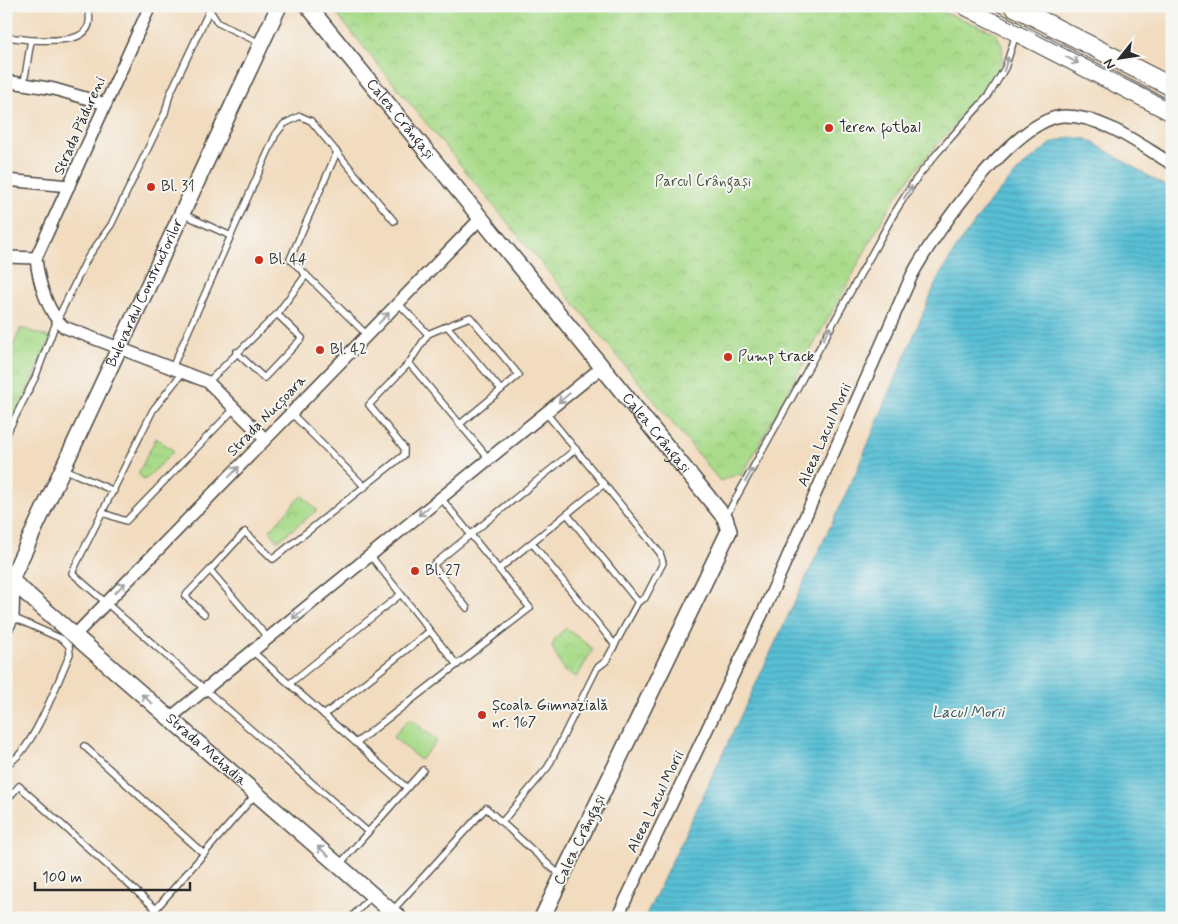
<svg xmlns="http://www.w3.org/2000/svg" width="1178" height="924" viewBox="0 0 1178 924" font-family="Mynerve,sans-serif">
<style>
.green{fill:#a9db8a;stroke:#6a835a}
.park{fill:url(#park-crowns);stroke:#6a835a}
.water{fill:url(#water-rules);stroke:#427680}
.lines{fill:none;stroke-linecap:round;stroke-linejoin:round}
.lane-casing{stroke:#494641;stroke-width:8}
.street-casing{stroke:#494641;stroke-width:14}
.secondary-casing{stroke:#494641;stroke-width:18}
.primary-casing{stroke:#494641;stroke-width:20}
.lane{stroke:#fff;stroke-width:5.5}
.street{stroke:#fff;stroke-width:11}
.secondary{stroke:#fff;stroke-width:15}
.primary{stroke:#fff;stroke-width:18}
.tram{stroke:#2b2b2b;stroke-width:1}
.oneway{stroke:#a0a0a0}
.poi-dot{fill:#c8321e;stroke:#f6f6f2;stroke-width:2}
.labels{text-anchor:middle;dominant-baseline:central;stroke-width:4;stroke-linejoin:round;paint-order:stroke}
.street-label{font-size:15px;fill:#2b2b2b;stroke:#f6f6f2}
.poi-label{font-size:15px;fill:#2b2b2b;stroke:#f6f6f2;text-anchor:start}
.park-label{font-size:15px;fill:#4a5743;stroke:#f6f6f2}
.water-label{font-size:16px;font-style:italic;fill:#39585e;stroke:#f6f6f2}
</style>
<defs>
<pattern id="park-crowns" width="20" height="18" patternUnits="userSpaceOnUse" patternTransform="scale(1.25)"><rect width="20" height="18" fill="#a9db8a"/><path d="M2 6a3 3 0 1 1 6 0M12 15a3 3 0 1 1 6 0" fill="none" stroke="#92bc77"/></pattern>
<pattern id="water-rules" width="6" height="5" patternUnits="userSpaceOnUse" patternTransform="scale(1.25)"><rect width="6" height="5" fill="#59c0d6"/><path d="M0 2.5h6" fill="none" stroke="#4a9cae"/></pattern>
</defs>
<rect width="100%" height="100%" fill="#f6f6f2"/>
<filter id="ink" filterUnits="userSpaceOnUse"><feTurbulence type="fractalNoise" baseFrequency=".02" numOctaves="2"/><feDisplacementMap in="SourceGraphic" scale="10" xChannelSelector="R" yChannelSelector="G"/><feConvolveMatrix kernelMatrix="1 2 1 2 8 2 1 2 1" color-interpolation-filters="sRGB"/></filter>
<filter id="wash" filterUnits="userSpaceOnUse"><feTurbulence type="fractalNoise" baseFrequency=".0096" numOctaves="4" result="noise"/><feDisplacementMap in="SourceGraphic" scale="20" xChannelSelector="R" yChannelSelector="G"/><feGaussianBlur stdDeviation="1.12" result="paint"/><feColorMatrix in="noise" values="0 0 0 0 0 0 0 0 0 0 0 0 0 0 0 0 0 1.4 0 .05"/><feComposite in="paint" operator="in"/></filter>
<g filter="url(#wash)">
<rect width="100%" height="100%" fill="#f2dcbf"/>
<!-- green -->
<polygon class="green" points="410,718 437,741 420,760 393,737"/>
<!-- park -->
<g class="park">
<path d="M330 6H929L994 32C1025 65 962 118 941 140 931 151 921 163 912 175 886 207 868 247 848 283 812 347 777 412 742 476L738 474 720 481Z"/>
<polygon points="21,328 51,338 13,425 6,422 6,362"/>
<polygon points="156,438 174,451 145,480 138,474"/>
<polygon points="302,495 317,510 278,541 270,530"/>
<polygon points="566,628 593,649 577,677 564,671 552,647 555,638"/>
</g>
<!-- water -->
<polygon class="water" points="1070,137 1087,139 1172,190 1172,918 645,918 857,470 937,280 958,245 992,199 1022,167 1052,143"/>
</g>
<g filter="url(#ink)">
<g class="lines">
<defs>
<g id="lane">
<polyline points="207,6 218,23 260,43"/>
<polyline points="6,37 31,40 24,83"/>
<path d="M31 40C53 40 101 46 87 6"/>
<polyline points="337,152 290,259 367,335"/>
<polyline points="183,214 231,236"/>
<polyline points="398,303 428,334"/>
<polyline points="447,326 470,317 519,375 501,390"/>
<polyline points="236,352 264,378 302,338 277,314"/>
<polyline points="409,363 489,459"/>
<polyline points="172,368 276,134 284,124 300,116 311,121 394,221"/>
<polyline points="183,372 153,410 72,573 368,832"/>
<polyline points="208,382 277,314 306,275"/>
<polyline points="291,413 365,487"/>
<polyline points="6,435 35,378 57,320 88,257 111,225 165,113 170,94 209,11"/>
<polyline points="64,469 114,491"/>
<polyline points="103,513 126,521 234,409"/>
<polyline points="567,514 638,602"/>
<polyline points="726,516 895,212 916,179 938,152 989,95 1005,68 1016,34"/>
<polyline points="532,543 615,645"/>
<polyline points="370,555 457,665"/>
<polyline points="499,569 604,484"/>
<polyline points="467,608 433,565 576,449"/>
<polyline points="204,614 185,596 210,570"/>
<polyline points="268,638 210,570 245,532 273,559 404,455 404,448 369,405 409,363 428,334 447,326 501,390 460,424"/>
<polyline points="252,651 407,788"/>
<polyline points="289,684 401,594"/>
<polyline points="324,715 430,631"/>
<polyline points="356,743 530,608 441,498"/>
<polyline points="84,746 204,854"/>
<path d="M6 764C31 757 59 678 70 654L69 646 62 639 12 617"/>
<polyline points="6,801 19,786 156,909"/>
<polyline points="502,822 548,767 597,668 606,661 638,602 645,598 663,563 660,553 546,413"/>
<polyline points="339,865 423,770"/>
<polyline points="392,911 486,808 561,876"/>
<polyline points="148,918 255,795"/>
<polyline points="351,918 371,896"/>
</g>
<g id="street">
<path d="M150 6 36 258C38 280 47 312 64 327L208 382 265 439"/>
<polyline points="6,81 54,89 106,104"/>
<polyline points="6,180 69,186"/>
<polyline points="6,257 36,258"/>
<polyline points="74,636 481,218"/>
<polyline points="170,718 602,367"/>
<path d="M617 918 765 608 912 275C934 234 1016 116 1065 116 1103 116 1140 145 1172 164"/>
</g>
<g id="secondary">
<path id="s1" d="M308 6 725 518 729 531 542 918"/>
<path id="s2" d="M6 578 12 581 399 918"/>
<path id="s3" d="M6 590 279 6"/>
<polyline points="6,626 11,617 12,581"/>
</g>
<g id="primary">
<polyline points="966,6 1172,112"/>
<polyline points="1013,6 1172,87"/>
</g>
</defs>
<!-- lane casing -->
<use href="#lane" class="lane-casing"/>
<!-- street casing -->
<use href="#street" class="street-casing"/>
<!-- secondary casing -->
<use href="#secondary" class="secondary-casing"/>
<!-- primary casing -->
<use href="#primary" class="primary-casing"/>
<!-- lane -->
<use href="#lane" class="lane"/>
<!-- street -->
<use href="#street" class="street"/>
<!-- secondary -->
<use href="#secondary" class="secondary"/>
<!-- primary -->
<use href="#primary" class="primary"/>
<!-- tram -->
<polyline class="tram" points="981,6 1172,103"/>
</g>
<!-- one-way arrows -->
<defs><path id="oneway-shaft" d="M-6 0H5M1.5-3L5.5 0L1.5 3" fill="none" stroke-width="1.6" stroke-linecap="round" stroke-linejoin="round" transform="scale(1.25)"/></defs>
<g class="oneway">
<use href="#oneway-shaft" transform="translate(1072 60) rotate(27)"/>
<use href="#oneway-shaft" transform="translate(1006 64) rotate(-73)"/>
<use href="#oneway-shaft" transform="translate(908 192) rotate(-58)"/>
<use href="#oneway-shaft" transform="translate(384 318) rotate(-46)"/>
<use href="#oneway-shaft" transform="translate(827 333) rotate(-61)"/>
<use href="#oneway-shaft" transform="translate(564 398) rotate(141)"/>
<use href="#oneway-shaft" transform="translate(234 472) rotate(-46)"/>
<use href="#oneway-shaft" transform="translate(749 475) rotate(-61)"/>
<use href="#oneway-shaft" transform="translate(424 511) rotate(141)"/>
<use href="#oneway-shaft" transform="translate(120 588) rotate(-46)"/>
<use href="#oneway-shaft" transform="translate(298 614) rotate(141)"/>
<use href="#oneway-shaft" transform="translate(147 699) rotate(-139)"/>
<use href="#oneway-shaft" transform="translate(323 851) rotate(-139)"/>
</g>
</g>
<!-- markers -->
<g class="poi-dot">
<circle cx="829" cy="128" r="5"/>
<circle cx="151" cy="187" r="5"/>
<circle cx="259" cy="260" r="5"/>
<circle cx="320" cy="350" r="5"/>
<circle cx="728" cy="357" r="5"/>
<circle cx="415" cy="571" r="5"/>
<circle cx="482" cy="715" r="5"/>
</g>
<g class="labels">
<!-- street labels -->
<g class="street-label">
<text stroke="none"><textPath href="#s1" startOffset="146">Calea Crângași</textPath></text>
<text transform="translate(80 126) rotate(-66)">Strada Pădureni</text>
<text stroke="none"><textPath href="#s3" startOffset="328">Bulevardul Constructorilor</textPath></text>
<text transform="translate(267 416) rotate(-46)">Strada Nucșoara</text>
<text stroke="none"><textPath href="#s1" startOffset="551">Calea Crângași</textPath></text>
<text transform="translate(825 435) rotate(-66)">Aleea Lacul Morii</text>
<text stroke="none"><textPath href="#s2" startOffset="264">Strada Mehadia</textPath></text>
<text transform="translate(656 802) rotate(-64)">Aleea Lacul Morii</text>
<text transform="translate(580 840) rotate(-64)">Calea Crângași</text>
</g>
<!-- poi labels -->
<g class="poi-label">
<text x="839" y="128">Teren fotbal</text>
<text x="161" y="187">Bl. 31</text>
<text x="269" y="260">Bl. 44</text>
<text x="330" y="350">Bl. 42</text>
<text x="738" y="357">Pump track</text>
<text x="425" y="571">Bl. 27</text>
<text x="492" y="706">Școala Gimnazială<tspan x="492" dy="17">nr. 167</tspan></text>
</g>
<!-- park labels -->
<g class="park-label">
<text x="703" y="182">Parcul Crângași</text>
</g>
<!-- water labels -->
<g class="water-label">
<text x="968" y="712">Lacul Morii</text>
</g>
</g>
<!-- margin -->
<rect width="1178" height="924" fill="none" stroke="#f6f6f2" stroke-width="25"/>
<!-- north arrow -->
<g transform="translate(1120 58) rotate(240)" stroke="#f6f6f2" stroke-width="4" paint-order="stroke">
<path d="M0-4L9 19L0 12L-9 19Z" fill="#2b2b2b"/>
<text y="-8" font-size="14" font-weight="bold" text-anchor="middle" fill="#2b2b2b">N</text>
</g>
<!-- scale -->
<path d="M35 882v8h155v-8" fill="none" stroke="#2b2b2b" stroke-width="2.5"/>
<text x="42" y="882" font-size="15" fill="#2b2b2b" stroke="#f6f6f2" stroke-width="4" paint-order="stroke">100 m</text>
</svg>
